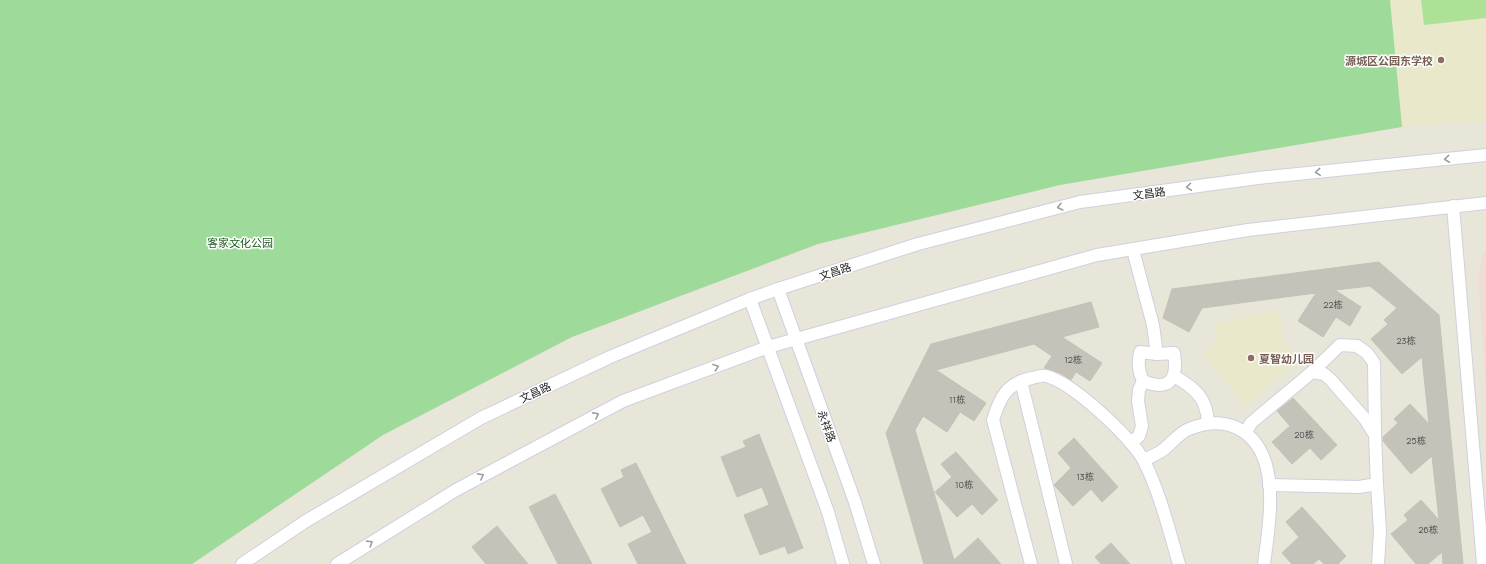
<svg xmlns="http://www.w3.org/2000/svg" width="1486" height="564" viewBox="0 0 1486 564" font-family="Manrope,'Noto Sans SC',sans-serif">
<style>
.education{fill:#e9e8ca}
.medical{fill:#efdcd7}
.green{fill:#9edb9a}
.pitch{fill:#ade296}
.building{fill:#c4c2b9;stroke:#c3c2b4}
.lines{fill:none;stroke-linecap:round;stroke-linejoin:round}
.minor-casing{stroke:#d0cfdf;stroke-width:14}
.minor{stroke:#fff;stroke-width:12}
.oneway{stroke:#9e9e9e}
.education-dot{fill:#8d6e63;stroke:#fff;stroke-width:1.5}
.labels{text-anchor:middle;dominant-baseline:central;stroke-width:3;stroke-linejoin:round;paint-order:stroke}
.number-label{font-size:9px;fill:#4e4e4c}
.education-label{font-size:11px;font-weight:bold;fill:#785e54;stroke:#fff;text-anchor:end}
.street-label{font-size:11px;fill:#272727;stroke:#fff}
.park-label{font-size:11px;fill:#1f5c23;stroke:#fff}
</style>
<rect width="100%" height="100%" fill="#e8e6d9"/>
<!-- education -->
<g class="education">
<polygon points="1390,0 1486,0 1486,121 1402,127"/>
<polygon points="1278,311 1284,343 1299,361 1246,405 1203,355 1218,343 1214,323"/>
</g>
<!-- medical -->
<polygon class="medical" points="1486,252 1486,386 1478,278 1482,255"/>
<!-- green -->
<polygon class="green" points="0,0 1390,0 1402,127 1060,185 818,244 572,337 383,435 192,564 0,564"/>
<!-- pitch -->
<polygon class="pitch" points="1421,0 1486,0 1486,18 1424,25"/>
<!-- building -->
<g class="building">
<polygon points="1379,262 1439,315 1463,564 1443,564 1442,552 1428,564 1416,564 1391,534 1408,520 1404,515 1421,500 1439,520 1432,456 1411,474 1383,441 1383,437 1398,423 1394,419 1410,404 1429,424 1422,357 1402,374 1371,339 1388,324 1384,320 1397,308 1370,286 1335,290 1361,307 1350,326 1336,317 1323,337 1298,321 1316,293 1202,308 1189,332 1163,318 1172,289"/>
<polygon points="1091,302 1099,327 1062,337 1102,363 1090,381 1076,372 1071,380 1060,373 1044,368 1052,356 1034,344 936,370 986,403 974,421 960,412 947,432 923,416 915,430 954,560 978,538 1001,564 924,564 886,433 931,344"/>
<polygon points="1293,398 1337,445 1321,460 1310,448 1292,464 1272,442 1290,426 1277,411"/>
<polygon points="759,434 803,548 788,554 785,546 760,555 744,515 769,505 762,487 737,497 721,457 746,447 743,441"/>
<polygon points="1074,438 1118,487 1102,502 1091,489 1073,506 1054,485 1071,468 1058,453"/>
<polygon points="956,452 998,500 982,515 972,504 957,517 935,492 952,477 941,464"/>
<polygon points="636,463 686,564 638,564 628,544 652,532 643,515 620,527 601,489 624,477 621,470"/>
<polygon points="555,494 592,564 558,564 529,507"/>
<polygon points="1302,507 1346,556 1338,564 1324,564 1319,559 1313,564 1292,564 1282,553 1299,537 1286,522"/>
<polygon points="497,526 528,564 486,564 472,547"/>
<polygon points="1111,543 1130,564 1101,564 1095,557"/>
</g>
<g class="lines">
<defs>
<g id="minor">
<polyline points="1453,206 1483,564"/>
<polyline points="1133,250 1153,325 1157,354"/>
<polyline points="778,289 855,502 874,564"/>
<polyline points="750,299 828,512 843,564"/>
<path d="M1140 352 1157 354 1174 353C1178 379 1170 392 1143 381 1138 371 1138 363 1140 352Z"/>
<polyline points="1312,372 1340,345 1357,346 1367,353 1374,363 1375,434"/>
<path d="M1174 376C1195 388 1207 398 1208 423"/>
<polyline points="1021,381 1066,564"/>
<polyline points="1246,432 1251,423 1312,372 1324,374 1331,380 1365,419 1375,435 1377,484 1359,487 1269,485"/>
<polyline points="1131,443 1139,436 1142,426 1138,401 1139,390 1143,381"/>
<path d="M1144 460C1150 457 1157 454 1163 450 1171 444 1179 433 1189 429 1204 423 1223 420 1239 429 1283 452 1269 524 1264 564"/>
<polyline points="1377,484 1380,531 1378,564"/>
<polyline points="242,564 306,521 481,418 610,357 750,299 778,289 918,244 1080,202 1258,178 1486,155"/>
<polyline points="337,564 456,490 623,401 768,347 1097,255 1248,230 1486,203"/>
<path d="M1031 564 993 420C1000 397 1007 383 1032 378 1036 377 1042 375 1046 376 1072 382 1132 438 1144 461 1160 493 1169 530 1179 564"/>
</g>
</defs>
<!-- minor casing -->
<use href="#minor" class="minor-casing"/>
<!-- minor -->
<use href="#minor" class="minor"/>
</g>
<!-- one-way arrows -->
<defs><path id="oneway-chevron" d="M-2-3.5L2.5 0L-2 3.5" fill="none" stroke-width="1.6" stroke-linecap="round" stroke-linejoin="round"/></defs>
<g class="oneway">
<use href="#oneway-chevron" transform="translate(1447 159) rotate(174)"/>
<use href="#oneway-chevron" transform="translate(1318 172) rotate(175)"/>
<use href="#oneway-chevron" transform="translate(1189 187) rotate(172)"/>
<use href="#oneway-chevron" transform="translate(1060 207) rotate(166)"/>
<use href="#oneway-chevron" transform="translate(716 367) rotate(-20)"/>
<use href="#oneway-chevron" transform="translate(596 415) rotate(-28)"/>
<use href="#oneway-chevron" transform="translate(481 476) rotate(-28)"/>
<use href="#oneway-chevron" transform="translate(370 543) rotate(-32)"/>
</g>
<!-- markers -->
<g class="education-dot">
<circle cx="1441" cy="60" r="4"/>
<circle cx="1251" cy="358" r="4"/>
</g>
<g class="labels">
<!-- number labels -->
<g class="number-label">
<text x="1333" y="304">22栋</text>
<text x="1406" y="340">23栋</text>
<text x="1073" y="359">12栋</text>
<text x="957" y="399">11栋</text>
<text x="1304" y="434">20栋</text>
<text x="1416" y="440">25栋</text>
<text x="1085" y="476">13栋</text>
<text x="964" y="484">10栋</text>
<text x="1428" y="529">26栋</text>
</g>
<!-- education labels -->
<g class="education-label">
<text x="1433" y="60">源城区公园东学校</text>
<text x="1259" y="358" text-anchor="start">夏智幼儿园</text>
</g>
<!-- street labels -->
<g class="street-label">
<text transform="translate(1149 193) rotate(-8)">文昌路</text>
<text transform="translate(835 271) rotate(-18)">文昌路</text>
<text transform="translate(535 392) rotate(-25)">文昌路</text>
<text transform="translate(827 426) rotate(70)">永祥路</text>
</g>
<!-- park labels -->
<g class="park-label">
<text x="240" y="242">客家文化公园</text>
</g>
</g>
</svg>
